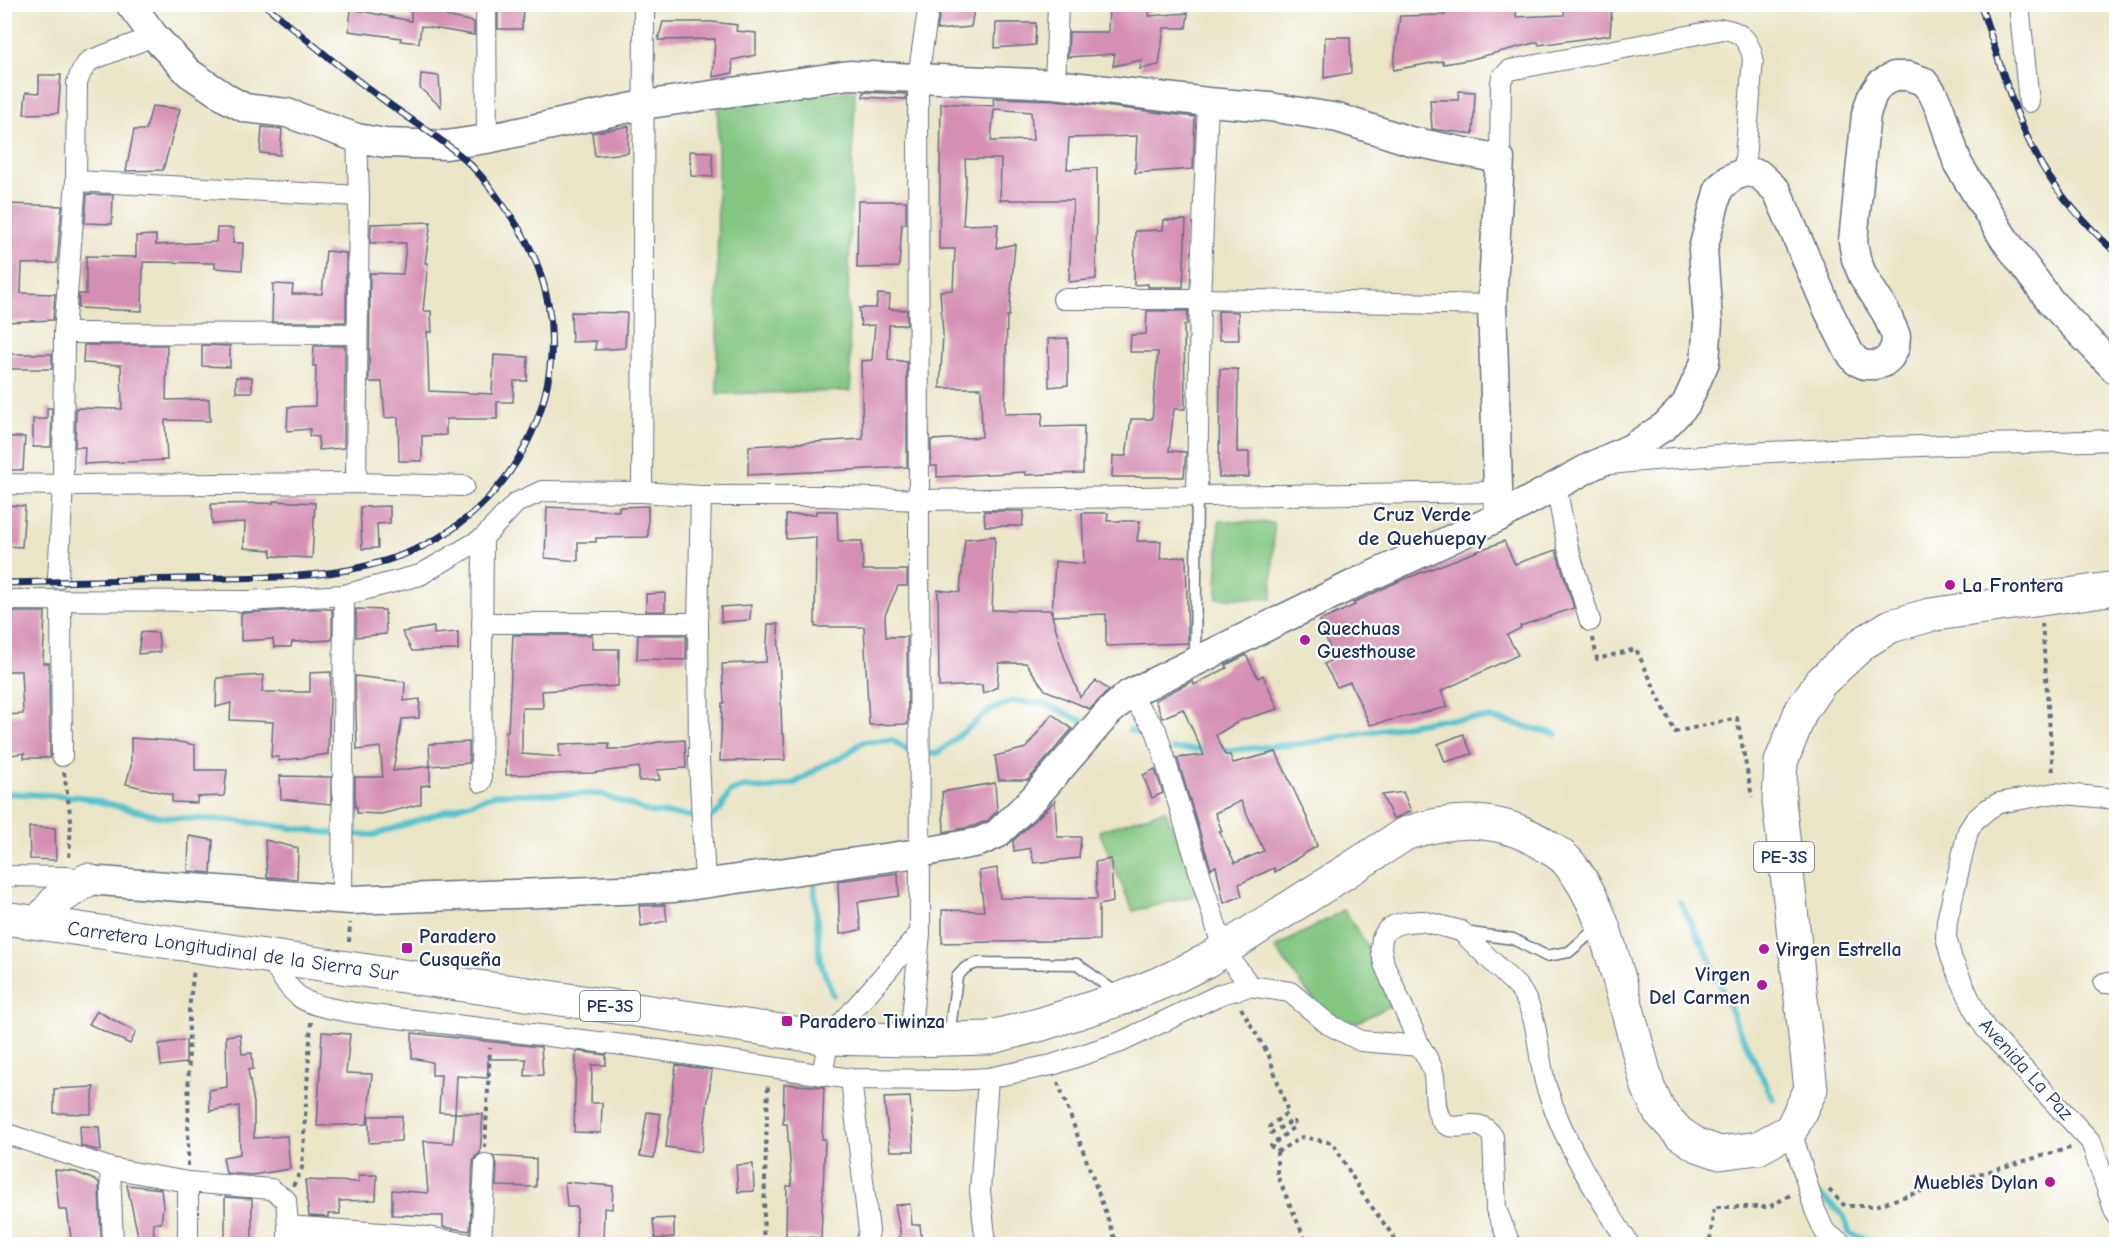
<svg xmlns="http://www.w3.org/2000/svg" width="2121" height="1249" viewBox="0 0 2121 1249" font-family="'Comic Neue',sans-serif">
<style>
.green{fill:#82c680;stroke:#4e7a6f;stroke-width:1.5}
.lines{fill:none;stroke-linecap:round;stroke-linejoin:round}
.stream{stroke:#55c2cd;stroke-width:6}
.building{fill:#d58fb3;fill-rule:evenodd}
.lane-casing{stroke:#646f83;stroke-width:13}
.street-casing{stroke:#646f83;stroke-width:22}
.secondary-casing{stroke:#646f83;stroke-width:31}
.highway-casing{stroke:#646f83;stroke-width:35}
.path{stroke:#646f83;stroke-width:4;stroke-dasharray:4.5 4.5;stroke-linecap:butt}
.lane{stroke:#fff;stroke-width:10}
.street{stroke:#fff;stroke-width:20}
.secondary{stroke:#fff;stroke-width:28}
.highway{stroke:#fff;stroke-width:33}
.rail-casing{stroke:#1b2f5e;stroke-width:7}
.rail{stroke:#fff;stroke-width:4.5;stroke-dasharray:14;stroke-linecap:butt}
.poi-dot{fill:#b5179e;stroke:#fff;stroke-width:2}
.labels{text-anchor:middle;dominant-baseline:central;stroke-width:4.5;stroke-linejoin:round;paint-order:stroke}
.shield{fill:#fff;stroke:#5f6d8e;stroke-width:1.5}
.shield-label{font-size:18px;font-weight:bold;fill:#1b2f5e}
.poi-label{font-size:20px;font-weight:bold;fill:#1b2f5e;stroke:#fff;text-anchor:start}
.street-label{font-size:20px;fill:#1b2f5e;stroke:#fff}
.neighbourhood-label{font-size:21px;font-weight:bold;fill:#1b2f5e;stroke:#fff}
</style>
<rect width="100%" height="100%" fill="#fff"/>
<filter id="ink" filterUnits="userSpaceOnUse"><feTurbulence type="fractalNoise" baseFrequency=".0167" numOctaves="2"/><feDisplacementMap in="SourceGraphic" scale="12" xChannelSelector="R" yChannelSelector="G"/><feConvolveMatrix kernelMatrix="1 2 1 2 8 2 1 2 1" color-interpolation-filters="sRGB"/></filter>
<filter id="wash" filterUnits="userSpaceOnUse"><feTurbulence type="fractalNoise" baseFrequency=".008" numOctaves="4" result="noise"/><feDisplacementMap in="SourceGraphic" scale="24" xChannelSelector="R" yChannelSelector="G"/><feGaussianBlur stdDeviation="1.35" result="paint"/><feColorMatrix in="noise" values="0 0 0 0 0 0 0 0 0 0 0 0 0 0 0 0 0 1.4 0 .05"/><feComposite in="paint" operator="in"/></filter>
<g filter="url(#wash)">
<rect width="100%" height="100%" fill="#ebe5c7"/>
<!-- green -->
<g class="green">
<polygon points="855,90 848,297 851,391 717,394 718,107"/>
<polygon points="1219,521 1274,523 1272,599 1217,598"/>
<polygon points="1165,810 1201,894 1133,911 1099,831"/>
<polygon points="1344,910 1402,1000 1337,1032 1275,948"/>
</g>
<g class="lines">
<!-- stream -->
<g class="stream">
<polyline points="1130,730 1147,736"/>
<polyline points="1173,749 1230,750 1301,744 1436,720 1490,718 1557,734"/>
<polyline points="4,793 81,797 160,817 239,821 329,833 374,835 497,794 600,794 650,812 710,818 720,810 730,792 743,787 767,789 795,783 825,764 843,757 862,742 892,740 915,755 938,753 989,711 1013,701 1045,704 1085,722"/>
<polyline points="814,882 820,961 833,995"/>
<polyline points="1680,902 1709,957 1736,1023 1773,1099"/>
<polyline points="1820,1195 1843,1215 1850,1234 1882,1244"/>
</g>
</g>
<g id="blocks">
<!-- building -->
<g class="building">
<polygon points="411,4 429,4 428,12 474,22 474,35 421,26 419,43 401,41 401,38 349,31 351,9 411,21"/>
<polygon points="498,4 523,4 522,29 498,29"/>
<polygon points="941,4 975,4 971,27 937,30"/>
<polygon points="1109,4 1150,4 1149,16 1188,13 1186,28 1164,28 1159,65 1140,69 1142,60 1113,66 1115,54 1068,57 1069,32 1108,32"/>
<polygon points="1470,4 1517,4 1516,17 1564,15 1565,4 1612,4 1610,35 1539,45 1538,42 1468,60 1443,64 1443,61 1393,70 1400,16 1445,15 1445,8"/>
<polygon points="663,22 712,22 737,25 736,31 756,33 756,55 732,60 733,73 713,77 715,39 658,40"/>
<polygon points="996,23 1036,23 1035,45 995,48"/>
<polygon points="1325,37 1350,37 1351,73 1324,78"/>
<polygon points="421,74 439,76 441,107 420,88"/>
<polygon points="39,75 61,75 58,113 24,114 26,92 39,93"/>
<polygon points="1459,91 1475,92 1473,134 1432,129 1430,100 1458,100"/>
<polygon points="864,92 906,94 906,99 863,97"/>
<path d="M993 98 1054 100 1195 117 1193 169 1135 173 1137 136 1069 138 1067 169 1097 168 1096 279 1069 282 1073 200H1000L1001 159H965L966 180 963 225 998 224 996 248 1015 244 1009 316H1007L1005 414 1043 413 1041 427 1084 426 1083 473 1025 475V472L937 477V466H931V440L982 437 981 388H940L943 334 940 291 953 290 955 249H939L941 103 994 106ZM994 109 1031 112 1033 140 991 141Z"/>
<polygon points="152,106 180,109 163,170 126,171 134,130 146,130"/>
<polygon points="629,126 628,153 595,156 592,133"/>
<polygon points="262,127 282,129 280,155 260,153"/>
<polygon points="690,151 712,152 713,177 691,176"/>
<polygon points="87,194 113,195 112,224 85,223"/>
<polygon points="858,201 906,201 906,224 902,224 899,267 857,268"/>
<polygon points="8,204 62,206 57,263 22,264 21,293 55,294 53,320 4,322 4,239 6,239"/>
<polygon points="1164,220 1186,220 1183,287 1148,287 1148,284 1134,285 1135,231 1163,230"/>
<polygon points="431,222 425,263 428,263 423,311 431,311 432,332 427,332 429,391 492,394 494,355 528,357 527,381 514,381 513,402 497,402 497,419 446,419 446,435 422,436 422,461 399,461 398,417 385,418 382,382 369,382 370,273 403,274 406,243 370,243 371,224"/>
<polygon points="217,228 233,228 233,243 243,243 242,270 215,268 215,263 143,262 142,311 78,308 79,294 86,294 86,256 136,257 136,236 156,235 156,245 216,242"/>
<polygon points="326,251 346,253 346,322 272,322 273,284 293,285 292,294 322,294"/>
<polygon points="878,294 890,295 889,309 907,310 907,325 889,325 888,359 907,362 907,467 748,475 749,446 863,439 861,361 872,360 875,325 861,326 859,308 876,308"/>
<polygon points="1147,311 1188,311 1187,324 1184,325 1185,409 1174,409 1169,451 1186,452 1184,477 1112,477 1113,456 1126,456 1131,419 1152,419 1158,352 1130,352 1131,335 1146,334"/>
<polygon points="1218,311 1238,312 1239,340 1219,340"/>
<polygon points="571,312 627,313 625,348 595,350 596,341 572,342"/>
<polygon points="1068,338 1068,385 1049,387 1048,339"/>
<polygon points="84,345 167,345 166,400 209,399 210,421 165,420 167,460 84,464 85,447 75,447 76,408 122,409 121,365 83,363"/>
<polygon points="202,345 230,346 230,367 202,366"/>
<polygon points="314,346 345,346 344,448 319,450 318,437 309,436 310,429 287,431 288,407 315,406 316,366 313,366"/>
<rect x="4" y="354" width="48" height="15"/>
<polygon points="1220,369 1238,369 1237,452 1249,452 1249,477 1219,477"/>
<rect x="236" y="377" width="16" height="15"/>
<polygon points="47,408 52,408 51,447 33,447 33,419 47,419"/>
<polygon points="4,437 25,437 23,470 4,470"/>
<polygon points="273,501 315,503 312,558 271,556 271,550 244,548 245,522 212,524 211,504 273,503"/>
<polygon points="4,505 25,506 22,547 4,546"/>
<polygon points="390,506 390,523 377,524 378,548 362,549 360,507"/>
<polygon points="648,506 648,537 596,538 596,542 578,542 578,561 545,558 547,507 619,511 619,507"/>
<polygon points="816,511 837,511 838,541 862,541 863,570 907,570 907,586 898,586 885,615 886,637 907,637 908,724 869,725 864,627 815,627 816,537 786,539 786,515 816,514"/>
<polygon points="984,511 1024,511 1022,526 985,526"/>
<polygon points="1082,513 1108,513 1107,521 1140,521 1137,541 1161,541 1160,559 1186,556 1188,643 1106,646 1106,614 1052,616 1064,656 1080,697 1096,681 1109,690 1090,709 1045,690 1026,663 999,663 997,687 983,694 982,685 939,687 938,590 960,592 965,539 995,536 992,610 1050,610 1052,614 1055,561 1084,564"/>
<polygon points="1504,541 1515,564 1556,550 1574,608 1520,626 1521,628 1507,635 1518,655 1441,691 1448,707 1370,725 1350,682 1337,687 1324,664 1334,659 1320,621 1355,605 1353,603 1397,582"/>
<polygon points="665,593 665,611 646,611 646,594"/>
<polygon points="751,605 750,620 721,622 721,607"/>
<polygon points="313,609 332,609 332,640 292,642 291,647 274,647 273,639 241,641 241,613"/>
<polygon points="356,609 385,610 386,634 356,637"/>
<polygon points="4,612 45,612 43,663 49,663 50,758 24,758 24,753 4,756 4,715 23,714 21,671 4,671"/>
<polygon points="768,624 778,624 782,734 784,734 785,760 720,761 722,703 724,703 722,664 766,662"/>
<polygon points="434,627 434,634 458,632 458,650 412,651 402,632"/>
<polygon points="141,632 158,633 160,652 138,654"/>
<polygon points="513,635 592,635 592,649 619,649 618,686 542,691 543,708 522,708 522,754 560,757 559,744 609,743 609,749 627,749 658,742 685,740 686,768 657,770 660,780 639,781 639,767 592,773 506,775 506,731 508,731"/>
<polygon points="638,635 686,635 686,660 637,659"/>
<path d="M1246 655 1258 678 1263 675 1278 709 1241 720 1216 735 1225 755H1230L1233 763 1276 752 1308 820 1317 846 1275 872 1274 868 1239 884 1242 896 1224 903 1216 866 1211 869 1177 758 1204 755 1183 709 1162 718 1155 700 1193 681 1194 685 1227 668 1226 665ZM1241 801 1264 851 1235 863 1219 831H1222L1215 813Z"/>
<polygon points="331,672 328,754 279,761 279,757 271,757 273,722 230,720 231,703 216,707 217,678 264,675 262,692 310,692 310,673"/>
<polygon points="355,676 405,682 404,701 420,699 419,718 402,719 393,771 430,766 430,785 421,786 421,804 381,814 357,813 357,807 355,807 355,777 383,777 380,747 357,750"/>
<polygon points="1052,714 1072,729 1028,780 999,780 995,756 1026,748"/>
<polygon points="1463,734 1472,754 1445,762 1438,744"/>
<polygon points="131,738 174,741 195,745 195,770 227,770 224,796 197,797 197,803 172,802 172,795 126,784 131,766"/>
<polygon points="469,742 469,763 430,766 429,744"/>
<polygon points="1155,769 1163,793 1152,798 1143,775"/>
<polygon points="280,776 331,777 331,804 281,799"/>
<polygon points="995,783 997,811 988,820 974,826 944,832 942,792"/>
<polygon points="1403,792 1411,811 1393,819 1382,795"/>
<polygon points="1055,801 1057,837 1081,837 1079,858 1034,863 1030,848 1014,851 1013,841"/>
<polygon points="29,827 55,828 56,860 30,859"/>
<polygon points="189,836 213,840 211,873 188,871"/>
<polygon points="265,840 298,848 297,879 267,877"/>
<polygon points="1111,859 1113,902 1099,905 1099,940 942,943 942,910 984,911 979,871 997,868 1000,898 1097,899 1095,862"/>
<polygon points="898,873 899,896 858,902 861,930 840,934 838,881"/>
<polygon points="665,905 667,921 641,926 639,906"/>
<polygon points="97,1011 136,1032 130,1044 89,1024"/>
<polygon points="322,1032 350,1034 346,1073 372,1074 367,1124 317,1126"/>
<polygon points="412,1033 541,1047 543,1075 525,1076 526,1059 488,1059 488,1078 457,1076 455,1113 439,1112 441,1075 432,1075 432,1062 412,1058"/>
<polygon points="240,1034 242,1054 252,1053 253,1069 248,1070 254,1103 254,1138 287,1136 290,1169 252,1175 226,1173 223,1157 240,1154 239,1106 210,1111 209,1090 227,1087 226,1036"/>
<polygon points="186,1040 186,1063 161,1066 159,1044"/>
<polygon points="576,1051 606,1055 606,1065 592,1065 591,1103 602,1103 601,1133 574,1132"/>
<polygon points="676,1065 712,1070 701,1152 666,1147"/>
<polygon points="784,1084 824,1087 822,1139 825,1139 821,1238 786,1236 787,1186 792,1186 787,1124 783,1124"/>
<polygon points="94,1087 91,1114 54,1113 54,1089"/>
<polygon points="910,1097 914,1151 890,1151 884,1098"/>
<polygon points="647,1112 661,1114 654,1158 640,1156"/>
<polygon points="455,1113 483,1114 480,1153 475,1157 473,1163 470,1231 443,1227 443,1216 392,1215 392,1190 428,1193 424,1141 453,1143"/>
<polygon points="369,1116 402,1116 401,1141 369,1143"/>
<polygon points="80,1126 99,1127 101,1151 81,1146"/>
<polygon points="493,1156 536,1159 536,1187 496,1186 497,1164"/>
<polygon points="753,1164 754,1191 738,1192 736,1165"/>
<polygon points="55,1170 76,1172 99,1182 101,1242 72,1245 67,1210 59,1210"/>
<polygon points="359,1175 377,1175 376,1200 339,1201 340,1214 328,1214 328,1217 309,1216 305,1180 359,1182"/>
<polygon points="565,1182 613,1186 612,1209 604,1208 603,1242 576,1241 577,1207 567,1207"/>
<polygon points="127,1185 161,1189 163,1207 161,1223 153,1223 155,1245 140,1245"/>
<polygon points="225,1197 252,1199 252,1242 225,1244"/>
<polygon points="910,1204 912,1225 920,1225 922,1245 900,1245 900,1229 895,1205"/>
<polygon points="674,1218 674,1237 655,1239 653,1219"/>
</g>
</g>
</g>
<g filter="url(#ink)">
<use href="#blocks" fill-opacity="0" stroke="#646f83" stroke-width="1.5"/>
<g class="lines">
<defs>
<g id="lane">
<polyline points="1195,660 1197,496"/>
<polyline points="1464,932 1513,939 1546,956 1569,952 1599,926"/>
<polyline points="949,1036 957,977 965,968 977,963 1077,964 1118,994"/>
</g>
<g id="street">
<polyline points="486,4 487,139"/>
<polyline points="2019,4 2029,102"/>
<polyline points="1055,84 1058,4"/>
<path d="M1500 159 1501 83 1502 77 1510 70 1724 29C1742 32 1749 41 1753 58L1744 172"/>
<polyline points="76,181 359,196"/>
<polyline points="1063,299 1200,299 1492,305"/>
<polyline points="64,333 357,334"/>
<path d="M1610 464C1778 447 1948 446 2116 440"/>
<polyline points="356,483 359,196 357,138"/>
<polyline points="4,484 63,485 356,483 464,486"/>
<polyline points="1556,485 1567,544 1590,621"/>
<polyline points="642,492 644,4"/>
<polyline points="701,496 698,623 699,760 705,883"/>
<polyline points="1197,496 1200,299 1208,102"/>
<polyline points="58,578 63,485 64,333 76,181 77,83 81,72 89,61 154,36"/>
<polyline points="4,600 248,601 344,595 420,575 483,538 516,503 542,491 642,492 701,496 825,496 919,500 1498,492"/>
<polyline points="61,601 62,756"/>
<polyline points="482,623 698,623"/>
<polyline points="1129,694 1156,730 1223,949 1250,986"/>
<polyline points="481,782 483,538"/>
<polyline points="2116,799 2055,793 1999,803 1988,809 1975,820 1968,831 1947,921 1946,937 1952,960 1977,1015 1986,1029 2091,1142 2116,1215"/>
<polyline points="4,876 68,877 87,880"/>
<polyline points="342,899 344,595"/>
<path d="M268 955C297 1004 301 1003 355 1013L632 1046 851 1079 955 1080 988 1078 1052 1065 1121 1042 1221 994 1250 986 1290 992 1328 1024 1361 1041 1420 1046 1384 964 1381 948 1382 938 1387 930 1395 925 1406 922 1422 921 1461 931 1519 988C1541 1018 1536 1055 1547 1089 1565 1145 1598 1196 1629 1244"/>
<polyline points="2104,983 2116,983"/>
<polyline points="910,1040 920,933 918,77 929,4"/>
<path d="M1420 1046C1425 1054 1430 1062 1433 1071 1437 1086 1432 1110 1443 1122 1456 1136 1478 1112 1493 1137L1496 1209 1510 1244"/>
<polyline points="822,1075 829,1038 920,933"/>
<polyline points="851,1079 869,1231 866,1244"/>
<polyline points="1791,1130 1815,1210 1825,1232 1842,1244"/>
<polyline points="4,1133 110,1168 188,1182 271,1189 286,1200 288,1226 421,1236 470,1244"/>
<polyline points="110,1168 113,1244"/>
<polyline points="188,1182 188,1244"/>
<polyline points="288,1226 288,1244"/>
<polyline points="481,1244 485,1164"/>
<polyline points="986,1244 980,1191 988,1078"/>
</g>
<g id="secondary">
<polyline points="130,4 154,36 189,73 228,99 245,108 287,113 357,138 385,143 446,145 487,139 643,105 849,75 1055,84 1208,102 1270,107 1338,118 1410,141 1500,159 1492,305 1499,517"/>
<polyline points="87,880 351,900 674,888 919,853 979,842 997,834 1034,798 1108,713 1129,694 1356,583 1499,517 1592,466 1631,448 1665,426 1686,404 1705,362 1708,322 1703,249 1719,188 1731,178 1744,172 1759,174 1777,191 1828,310 1849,352 1856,361 1865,365 1876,365 1883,363 1890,357 1895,347 1896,336 1886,313 1863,276 1856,259 1853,241 1866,114 1872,96 1880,84 1894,76 1908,76 1923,81 1932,92 1940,109 1958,164 2003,237 2051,302 2116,370"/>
</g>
<g id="highway">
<path d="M4 918 829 1038 910 1040 988 1038 1042 1024 1123 998 1170 979 1206 961 1405 834C1453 817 1501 816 1545 845 1552 850 1561 854 1567 861 1597 895 1609 944 1621 986 1630 1020 1639 1053 1648 1087L1659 1111 1679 1133 1697 1145 1720 1153 1758 1148 1791 1130 1811 1089 1779 801 1781 762 1801 711 1820 683 1863 643 1891 626 1930 615 2116 588"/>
<polyline points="39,922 57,900 87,880"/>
</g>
</defs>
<!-- lane casing -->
<use href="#lane" class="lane-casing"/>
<!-- street casing -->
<use href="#street" class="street-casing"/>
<!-- secondary casing -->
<use href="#secondary" class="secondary-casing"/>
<!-- highway casing -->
<use href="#highway" class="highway-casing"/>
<!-- path -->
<g class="path">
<polyline points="2042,623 2053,774"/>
<polyline points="1593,638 1597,659 1636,649 1675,732 1737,718 1752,797"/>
<polyline points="64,772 71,820 69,860"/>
<polyline points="349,942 350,923"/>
<polyline points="1241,1008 1269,1056 1288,1112 1270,1126 1271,1133 1294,1120 1295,1126 1271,1146 1277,1152 1277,1175 1307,1244"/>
<polyline points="1058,1082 1117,1244"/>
<polyline points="485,1148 490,1048"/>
<polyline points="1277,1152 1302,1137 1333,1143 1363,1195 1399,1244"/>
<polyline points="188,1166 189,1009 194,969"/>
<polyline points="293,1186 302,1168 311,1022"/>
<polyline points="1829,1190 1845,1206 1875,1206 1934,1187 2073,1147"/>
<polyline points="763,1244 768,1083"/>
<polyline points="1683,1244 1710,1240 1714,1207 1769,1207 1792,1194"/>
</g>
<!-- lane -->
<use href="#lane" class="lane"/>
<!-- street -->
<use href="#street" class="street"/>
<!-- secondary -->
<use href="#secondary" class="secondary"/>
<!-- highway -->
<use href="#highway" class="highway"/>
<defs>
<g id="rail">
<path d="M1980 4C1998 54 2010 106 2035 153 2054 191 2085 224 2116 253"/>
<path d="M4 583 278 577C327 575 373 569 419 548 523 500 579 376 538 267 530 244 515 221 500 201 489 185 476 169 462 157 437 135 407 118 381 98 341 69 303 36 264 4"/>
</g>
</defs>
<!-- rail casing -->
<use href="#rail" class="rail-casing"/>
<!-- rail -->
<use href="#rail" class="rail"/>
</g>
</g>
<!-- markers -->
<g class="poi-dot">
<circle cx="1950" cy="585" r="6"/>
<circle cx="1305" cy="640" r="6"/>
<rect x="401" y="942" width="12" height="12" rx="3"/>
<circle cx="1764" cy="949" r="6"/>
<circle cx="1762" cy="985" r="6"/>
<rect x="781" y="1015" width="12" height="12" rx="3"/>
<circle cx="2050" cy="1182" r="6"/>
</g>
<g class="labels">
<!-- shield labels -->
<g class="shield">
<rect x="1754" y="842" width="60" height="30" rx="4.5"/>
<rect x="580" y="991" width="60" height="30" rx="4.5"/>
</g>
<g class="shield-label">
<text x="1784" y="857">PE-3S</text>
<text x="610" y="1006">PE-3S</text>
</g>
<!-- poi labels -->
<g class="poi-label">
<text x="1962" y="585">La Frontera</text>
<text x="1317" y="628">Quechuas<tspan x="1317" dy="23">Guesthouse</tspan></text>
<text x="419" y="936">Paradero<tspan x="419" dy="23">Cusqueña</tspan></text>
<text x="1776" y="949">Virgen Estrella</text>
<text x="1750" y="974" text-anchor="end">Virgen<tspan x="1750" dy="23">Del Carmen</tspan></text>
<text x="799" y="1021">Paradero Tiwinza</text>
<text x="2038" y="1182" text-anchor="end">Muebles Dylan</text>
</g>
<!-- street labels -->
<g class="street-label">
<text transform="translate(233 951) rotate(8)">Carretera Longitudinal de la Sierra Sur</text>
<text transform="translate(2026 1069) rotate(48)">Avenida La Paz</text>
</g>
<!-- neighbourhood labels -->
<g class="neighbourhood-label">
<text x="1422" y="514">Cruz Verde<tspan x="1422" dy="24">de Quehuepay</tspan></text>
</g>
</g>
<!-- margin -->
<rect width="2121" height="1249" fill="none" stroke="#fff" stroke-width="24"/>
</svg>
